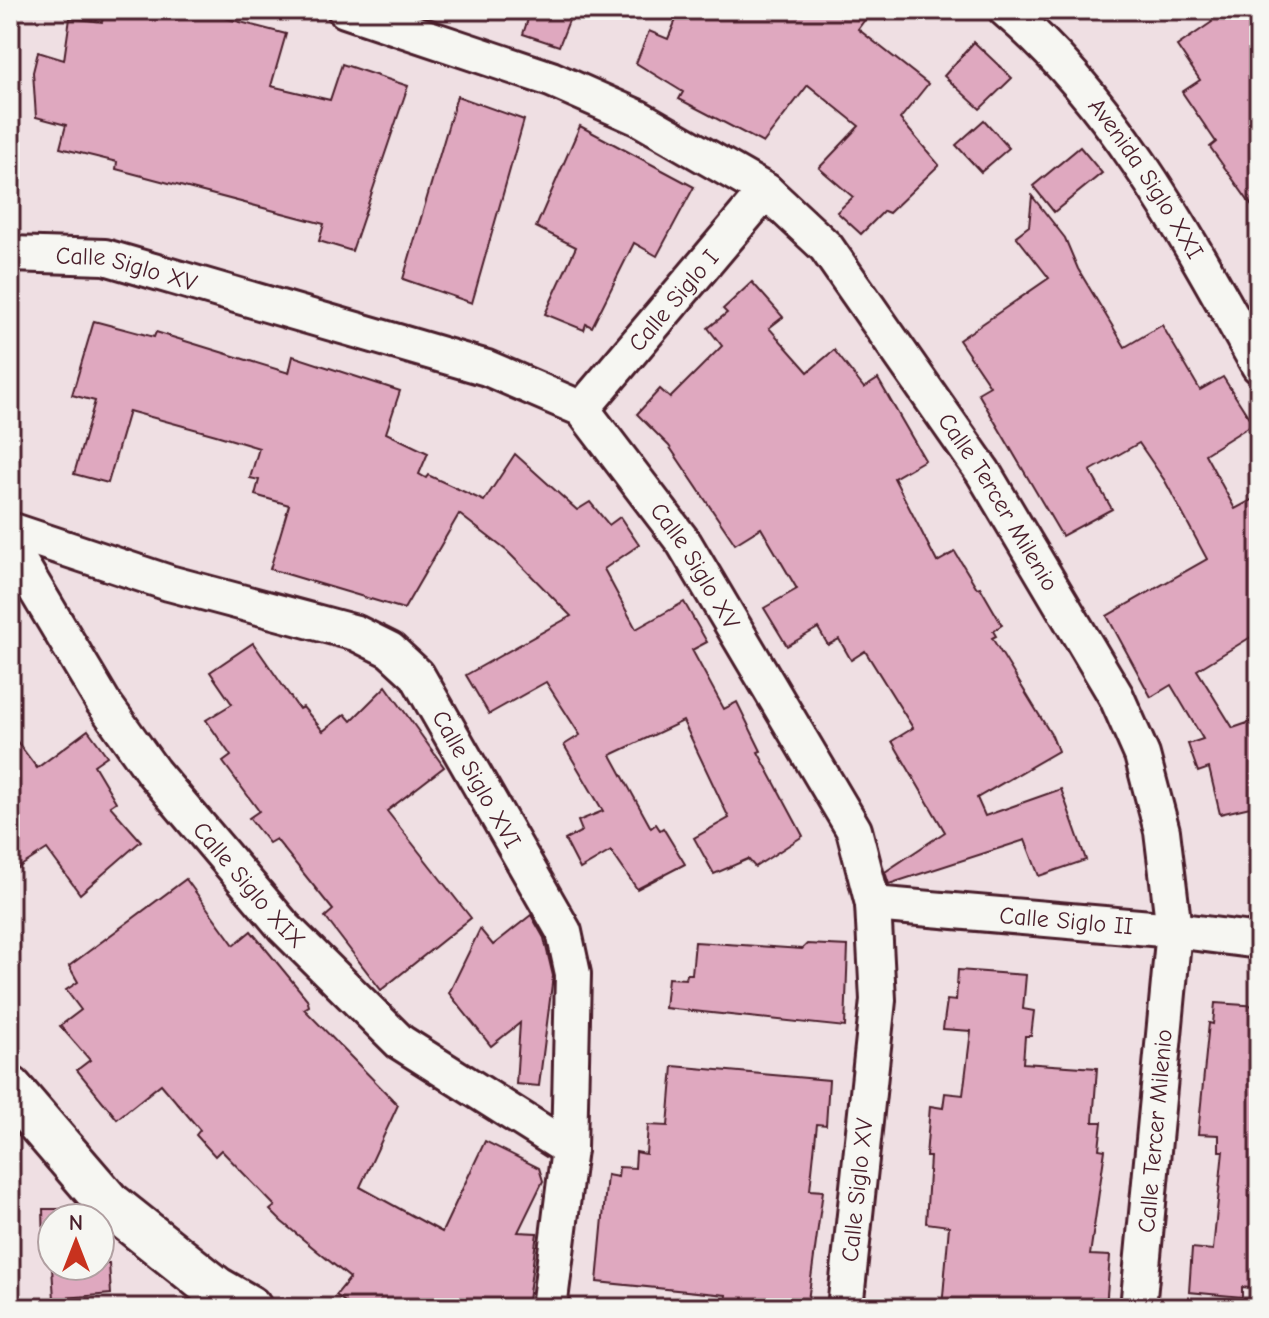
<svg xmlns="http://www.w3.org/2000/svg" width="1269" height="1318" viewBox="0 0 1269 1318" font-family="'Comic Neue',sans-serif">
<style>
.building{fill:#dfa8bf;stroke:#4a1f2b;stroke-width:2}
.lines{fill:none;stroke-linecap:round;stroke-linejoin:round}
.street-casing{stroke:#4a1f2b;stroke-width:40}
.secondary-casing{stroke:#4a1f2b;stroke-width:50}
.street{stroke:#f6f6f2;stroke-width:34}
.secondary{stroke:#f6f6f2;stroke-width:44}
.labels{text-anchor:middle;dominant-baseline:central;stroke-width:7;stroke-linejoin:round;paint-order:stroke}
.street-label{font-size:24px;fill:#4a1f2b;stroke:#f6f6f2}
</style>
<rect width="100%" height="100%" fill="#efdfe3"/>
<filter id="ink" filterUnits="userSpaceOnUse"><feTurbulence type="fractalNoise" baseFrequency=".0125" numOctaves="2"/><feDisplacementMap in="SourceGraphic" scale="16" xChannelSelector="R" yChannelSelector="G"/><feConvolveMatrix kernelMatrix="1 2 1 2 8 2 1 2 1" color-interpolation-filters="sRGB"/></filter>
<g filter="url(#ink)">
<!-- building -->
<g class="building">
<polygon points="105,10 194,10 286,34 271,86 330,100 342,64 408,86 352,251 319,241 324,224 116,169 117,162 60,148 66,125 36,117 33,72 38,52 64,60 70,18 102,22"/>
<polygon points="531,10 573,10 559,46 523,34"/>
<polygon points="680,10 872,10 858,29 928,84 900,119 939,165 889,213 884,211 861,234 837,212 853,197 819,168 859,126 808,85 763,143 679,99 683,92 636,63 649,31 668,39"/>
<polygon points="1206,10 1240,10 1247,22 1259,19 1259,216 1210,147 1216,142 1182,92 1200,80 1177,46 1212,22"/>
<polygon points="974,42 1012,78 980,109 944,76"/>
<polygon points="457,96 524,120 472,303 403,279"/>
<polygon points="984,120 1009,148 981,172 956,145"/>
<polygon points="580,126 694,187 657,256 634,243 592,327 586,324 584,330 545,314 576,247 536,227"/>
<polygon points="1080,147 1102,173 1054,212 1033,186"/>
<polygon points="1032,196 1065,238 1078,269 1125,347 1162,325 1200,390 1223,377 1253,424 1205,454 1235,509 1259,496 1259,632 1197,670 1233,728 1259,719 1259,805 1220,814 1209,768 1198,772 1188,744 1203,739 1171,685 1151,697 1107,616 1207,559 1165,481 1139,443 1090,471 1112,509 1062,536 978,393 990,386 959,340 1049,278 1016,236 1029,226"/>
<polygon points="752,282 783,317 769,328 808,372 834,350 864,388 878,379 925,460 894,478 937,562 955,552 977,588 980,587 1002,625 993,631 996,636 992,638 1052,736 1058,751 977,798 985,816 1061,789 1086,860 1039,876 1025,840 889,884 885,872 945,832 892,741 913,728 865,651 851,660 839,639 828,645 818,628 787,646 764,608 797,589 761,528 735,544 669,446 637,414 660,389 670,398 722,346 708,328 727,313 723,309"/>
<polygon points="94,321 154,337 156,332 289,373 293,356 400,391 386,433 428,453 419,474 426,478 428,475 484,501 515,454 577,510 590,502 609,525 620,517 639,545 604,569 636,629 684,602 707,642 692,650 724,709 737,702 761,751 758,752 803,836 755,867 748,859 714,874 694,838 729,818 683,721 611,755 651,828 656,824 660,830 663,828 685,864 637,889 611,851 580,869 565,840 582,831 578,821 603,811 564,745 580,735 546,682 489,714 466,675 571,616 507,551 459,514 404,609 270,569 289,505 255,495 259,480 250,478 259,448 216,435 129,411 108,483 74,474 95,401 72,395"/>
<polygon points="253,643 299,709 303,707 323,731 345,714 351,721 386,686 444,767 387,811 471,918 381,990 325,917 333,910 276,839 269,843 249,818 259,811 223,762 231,756 206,720 232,704 210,672"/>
<polygon points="88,730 107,756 94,765 116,802 110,806 141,841 80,894 47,849 10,873 10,732 37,768"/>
<polygon points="186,879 234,945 251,931 307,999 309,1006 304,1009 398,1105 360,1187 442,1232 485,1141 539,1168 543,1181 518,1232 537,1233 527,1308 353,1308 336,1295 350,1278 282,1222 270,1210 275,1206 221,1150 215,1156 196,1135 200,1130 161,1084 117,1119 77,1070 90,1060 60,1026 81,1010 66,990 78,982 69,966"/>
<polygon points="531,915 544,938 553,976 539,1086 516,1084 520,1023 491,1046 449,993 480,929 493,945"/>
<polygon points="695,942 802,949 807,944 848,946 845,1027 665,1008 668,978 686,979 687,974 692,974"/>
<polygon points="958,970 1026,975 1023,1009 1034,1011 1031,1036 1025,1036 1023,1063 1097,1068 1093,1122 1102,1122 1099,1149 1105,1150 1090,1255 1110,1256 1106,1308 942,1308 949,1226 926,1223 930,1157 926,1157 930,1106 943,1108 945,1093 963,1095 971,1031 943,1029 947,1000 956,1001"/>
<polygon points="1215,1003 1259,1006 1259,1289 1242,1287 1242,1297 1189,1292 1192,1248 1213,1250 1223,1151 1219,1151 1219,1135 1198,1134 1209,1023 1213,1024"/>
<polygon points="673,1066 829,1080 826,1125 817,1124 810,1190 823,1191 807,1308 725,1308 726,1295 597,1282 607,1175 618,1177 619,1167 635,1168 636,1152 646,1154 648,1125 668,1126"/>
<polygon points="43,1209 75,1209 75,1218 52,1218 52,1247 44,1247"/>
<polygon points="100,1263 109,1263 111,1294 54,1299 52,1267"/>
</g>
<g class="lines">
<defs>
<g id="street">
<path id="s1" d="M345 10 551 79 639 118 766 191 826 247 983 472 1116 696 1142 755 1162 831 1174 930 1138 1308"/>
<path id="s2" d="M1006 10C1117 104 1189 241 1259 366"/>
<path id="s3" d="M10 254 105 257 487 368 582 409 684 543 854 830 873 904 878 1000 845 1308"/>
<path id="s4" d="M582 409 766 191"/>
<path id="s5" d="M10 530 169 583 356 633 390 650 417 675 564 932 573 974 569 1149 549 1308"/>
<path id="s6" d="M10 546 103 702 153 772 284 927 400 1042 569 1149"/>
<path id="s7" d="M873 904 1174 930 1259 941"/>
</g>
<polyline id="secondary" points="10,1089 108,1203 216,1289 249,1308"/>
</defs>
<!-- street casing -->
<use href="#street" class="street-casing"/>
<!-- secondary casing -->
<use href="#secondary" class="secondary-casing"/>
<!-- street -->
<use href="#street" class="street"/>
<!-- secondary -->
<use href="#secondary" class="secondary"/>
</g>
</g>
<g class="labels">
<!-- street labels -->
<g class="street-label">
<text stroke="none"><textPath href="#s2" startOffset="220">Avenida Siglo XXI</textPath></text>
<text stroke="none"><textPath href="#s3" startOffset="118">Calle Siglo XV</textPath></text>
<text stroke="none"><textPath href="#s4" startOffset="142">Calle Siglo I</textPath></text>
<text stroke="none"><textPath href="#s1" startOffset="850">Calle Tercer Milenio</textPath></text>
<text stroke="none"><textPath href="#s3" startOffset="790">Calle Siglo XV</textPath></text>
<text stroke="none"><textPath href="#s5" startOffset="556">Calle Siglo XVI</textPath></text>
<text stroke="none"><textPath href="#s6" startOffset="416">Calle Siglo XIX</textPath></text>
<text stroke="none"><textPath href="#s7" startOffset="194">Calle Siglo II</textPath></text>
<text transform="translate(1155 1131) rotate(-85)">Calle Tercer Milenio</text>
<text transform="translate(857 1190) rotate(-84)">Calle Siglo XV</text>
</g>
</g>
<!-- margin -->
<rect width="1269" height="1318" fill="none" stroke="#f6f6f2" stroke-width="40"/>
<rect x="20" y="20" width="1229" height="1278" fill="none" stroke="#4a1f2b" stroke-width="3" filter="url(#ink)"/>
<!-- north arrow -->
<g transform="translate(76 1242)"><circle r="38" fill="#f6f6f2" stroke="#b1a0a2" stroke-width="2"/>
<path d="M0-6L14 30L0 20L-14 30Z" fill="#c8321e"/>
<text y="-12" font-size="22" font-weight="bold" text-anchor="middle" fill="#4a1f2b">N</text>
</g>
</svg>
